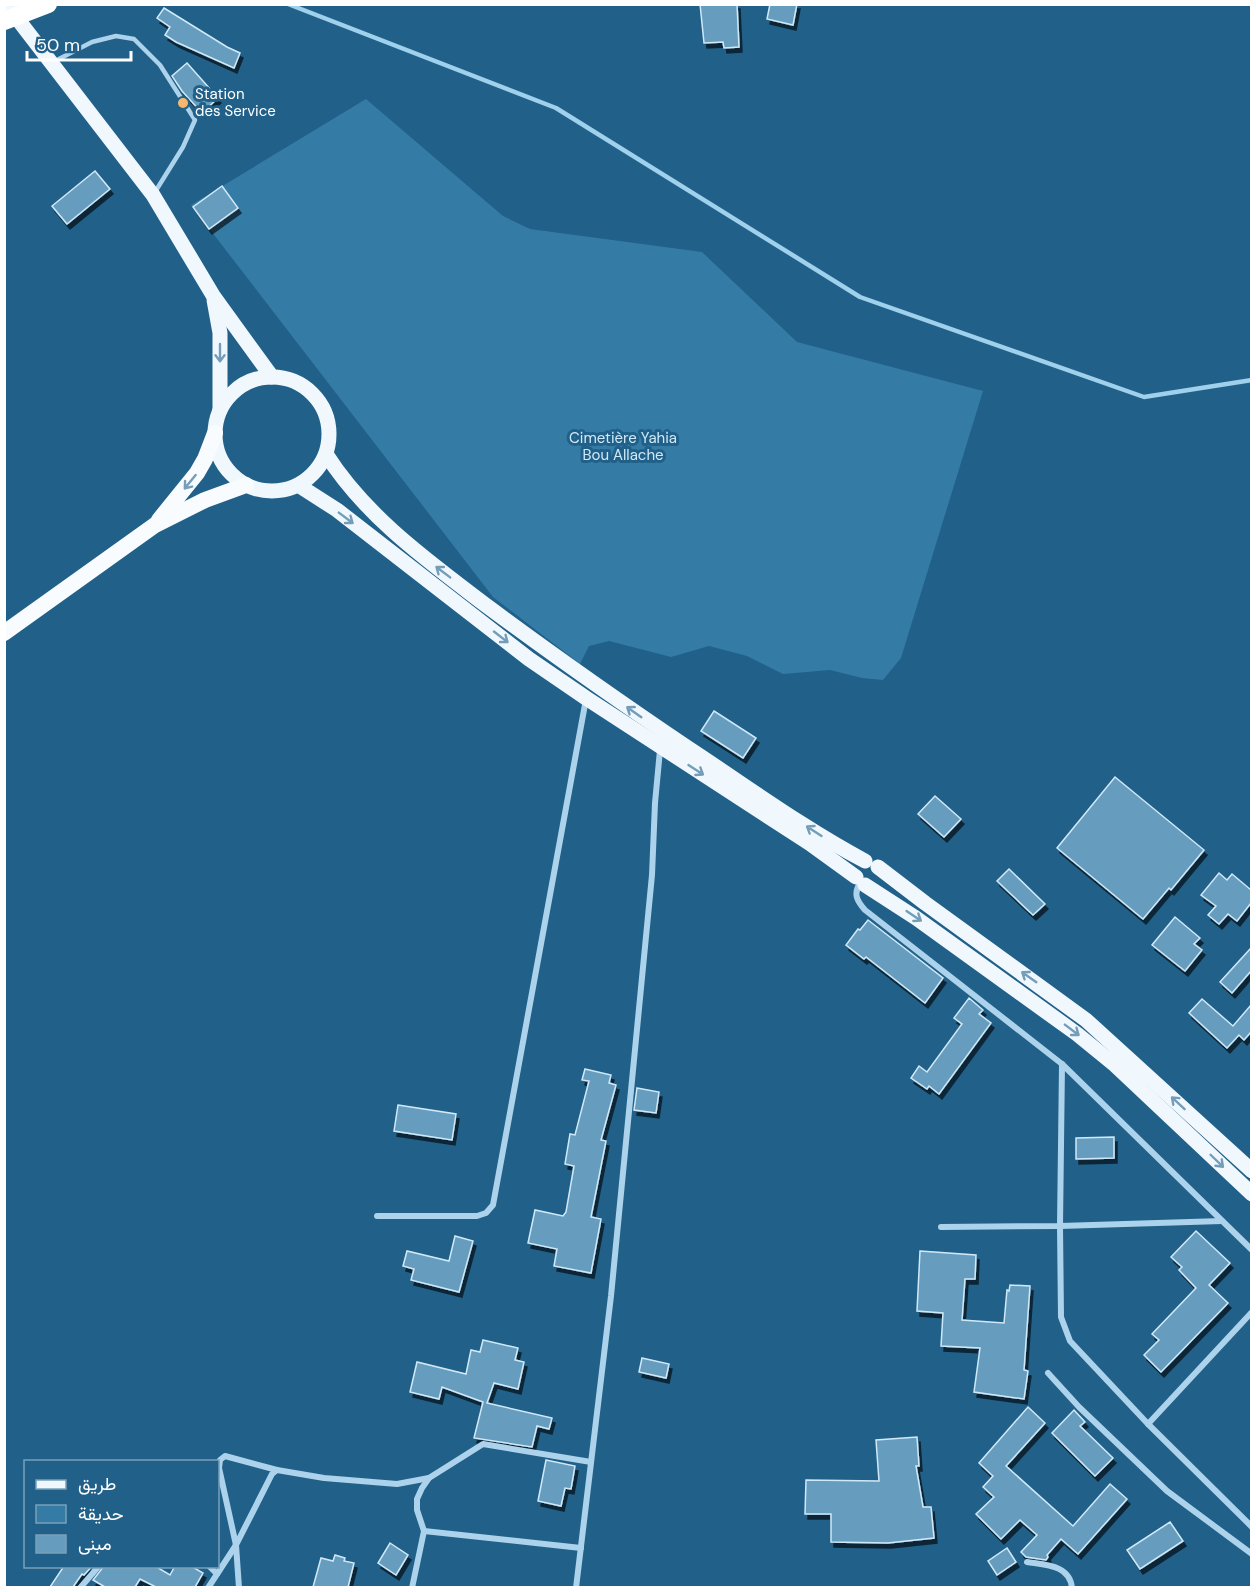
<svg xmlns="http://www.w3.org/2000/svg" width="1256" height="1592" viewBox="0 0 1256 1592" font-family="'DM Sans',Vazirmatn,sans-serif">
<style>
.green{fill:#347ba6}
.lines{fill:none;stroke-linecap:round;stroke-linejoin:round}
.stream{stroke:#9fd0ec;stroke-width:4.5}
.building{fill:#669cbd;stroke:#d0e9f8;stroke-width:1.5;filter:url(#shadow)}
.service{stroke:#acd3eb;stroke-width:4.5}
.minor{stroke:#acd3eb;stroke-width:6}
.primary{stroke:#f0f8fe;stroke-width:15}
.trunk{stroke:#f8fcfe;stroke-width:16}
.motorway-bridge{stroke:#fff;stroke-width:18}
.oneway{stroke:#739db8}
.oneway2{stroke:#769eb8}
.poi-dot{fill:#f8b76d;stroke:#206089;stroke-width:2}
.labels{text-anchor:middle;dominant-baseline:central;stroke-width:6;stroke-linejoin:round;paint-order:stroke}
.poi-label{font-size:15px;fill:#fff;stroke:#206089;text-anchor:start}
.park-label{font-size:15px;fill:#d0e9f8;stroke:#206089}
</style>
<defs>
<filter id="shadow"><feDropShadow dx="3" dy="5" stdDeviation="0" flood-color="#0009"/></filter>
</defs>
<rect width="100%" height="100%" fill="#206089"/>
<!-- green -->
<polygon class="green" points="366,99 503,216 530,229 702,252 797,342 983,391 901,658 883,680 862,678 830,670 783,674 747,656 709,646 671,657 609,641 589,646 580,664 493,597 191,205"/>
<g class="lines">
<!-- stream -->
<polyline class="stream" points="288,4 556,108 860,297 1144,397 1252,380"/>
</g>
<!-- building -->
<g class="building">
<polygon points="700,4 737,4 739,47 724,48 723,42 704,43"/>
<polygon points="770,4 797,4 793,25 767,19"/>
<polygon points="164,8 227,47 240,53 234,68 176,42 165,35 170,27 157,18"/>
<polygon points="187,63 218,98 202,113 182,91 172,76"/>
<polygon points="95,171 110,189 67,224 52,206"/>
<polygon points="222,186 238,208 209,229 193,207"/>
<polygon points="714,711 756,738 743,758 701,731"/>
<polygon points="1115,777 1204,850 1171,890 1169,888 1143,919 1057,848"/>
<polygon points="935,796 961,819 944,837 918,814"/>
<polygon points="1009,869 1045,904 1033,915 997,881"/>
<polygon points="1219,873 1227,880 1232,874 1251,890 1251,903 1237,921 1228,914 1219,924 1208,915 1216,906 1201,895"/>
<polygon points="1175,917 1200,938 1194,944 1202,950 1185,971 1152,945"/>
<polygon points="868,920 943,978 925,1003 866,957 864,959 846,945 858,929 860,930"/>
<polygon points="1251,948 1251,971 1232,993 1220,982"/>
<polygon points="969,998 983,1010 979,1014 991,1023 939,1094 929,1086 927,1089 911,1078 919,1066 927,1072 962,1024 954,1018"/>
<polygon points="1202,999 1233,1026 1251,1005 1251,1032 1244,1040 1239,1035 1227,1048 1189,1013"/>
<polygon points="585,1069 611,1075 609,1083 616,1085 601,1140 606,1141 591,1217 601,1219 591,1273 554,1266 557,1249 528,1243 535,1210 563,1216 566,1212 574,1166 565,1164 570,1134 575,1135 589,1081 582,1080"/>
<polygon points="637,1088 659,1092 656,1113 634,1110"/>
<polygon points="398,1105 456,1114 452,1140 394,1131"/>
<polygon points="1114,1137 1114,1158 1076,1159 1076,1138"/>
<polygon points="1196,1231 1230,1263 1209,1285 1228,1303 1161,1372 1144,1355 1159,1340 1152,1334 1196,1288 1179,1270 1182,1267 1171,1257"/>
<polygon points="455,1236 473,1241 459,1292 411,1280 414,1269 403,1266 407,1251 449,1261"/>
<polygon points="920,1251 976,1255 975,1279 965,1279 962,1320 1004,1323 1007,1290 1009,1291 1010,1285 1030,1286 1024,1370 1028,1371 1024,1399 974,1392 980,1348 941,1346 943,1313 917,1311"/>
<polygon points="483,1340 518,1348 515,1360 524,1362 518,1389 494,1383 487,1403 552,1418 549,1429 537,1426 532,1447 474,1438 483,1402 442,1387 439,1399 410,1392 417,1362 466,1374 471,1350 480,1352"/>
<polygon points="642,1358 669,1364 666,1378 639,1372"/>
<polygon points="1028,1407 1045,1423 1006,1466 1073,1526 1110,1484 1127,1499 1078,1554 1061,1539 1047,1555 1048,1557 1046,1560 1026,1557 1021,1552 1037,1535 1020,1520 1001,1539 976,1514 994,1497 983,1487 993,1476 979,1463"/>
<polygon points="1074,1410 1085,1422 1080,1426 1113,1458 1095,1476 1052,1433"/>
<polygon points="917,1437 919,1466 916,1466 923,1507 931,1507 934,1538 888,1543 831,1542 831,1514 805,1514 806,1480 879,1481 876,1440"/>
<polygon points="546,1460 575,1466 571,1489 565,1488 561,1506 538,1501"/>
<polygon points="1170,1522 1183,1541 1140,1569 1127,1550"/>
<polygon points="390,1543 408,1555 396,1575 378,1563"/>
<polygon points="1007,1548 1016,1562 997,1575 988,1561"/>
<polygon points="335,1555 345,1558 344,1561 354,1563 348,1587 313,1587 321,1558 333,1561"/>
<polygon points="64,1566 92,1566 84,1575 82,1574 73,1587 50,1587"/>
<polygon points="104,1566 155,1566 170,1575 175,1566 191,1566 203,1573 195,1587 156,1587 140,1579 135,1587 105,1587 93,1580"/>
</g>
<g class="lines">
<!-- service -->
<polyline class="service" points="55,61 92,42 116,36 134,39 160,65 195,120 183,147 155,192"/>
<!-- minor -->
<g class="minor">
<path d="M860 883C853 894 857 901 865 910L1062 1064 1252 1250"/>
<polyline points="1062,1064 1060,1226 1061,1317 1070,1341 1148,1424 1252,1527"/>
<polyline points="377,1216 477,1216 486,1213 493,1205 586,699"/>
<polyline points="941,1227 1060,1226 1222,1221"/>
<polyline points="1048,1373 1079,1407 1167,1491 1252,1554"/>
<polyline points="1148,1424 1252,1312"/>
<polyline points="424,1531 581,1548"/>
<path d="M1027 1562C1046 1565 1070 1565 1072 1588"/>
<polyline points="209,1566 217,1574"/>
<polyline points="80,1588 99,1566"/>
<polyline points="208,1588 236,1545 272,1474 277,1470 324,1478 397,1484 429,1478"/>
<polyline points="239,1588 236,1545 219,1468 220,1460 225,1456 277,1470"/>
<polyline points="412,1588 424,1531 417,1510 417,1499 422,1488 429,1478 483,1444 591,1462"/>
<polyline points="576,1588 611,1296 652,875 655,803 660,750"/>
</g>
<!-- primary -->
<g class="primary">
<polyline points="6,4 153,195 214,297 272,377"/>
<polyline points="214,300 220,333 220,410"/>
<circle cx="272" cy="434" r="57"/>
<path d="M326 454C366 517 428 561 487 606 553 655 620 702 688 748 746 786 803 828 865 861"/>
<polyline points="298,485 337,510 529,659 586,698 809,843 856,877"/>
<polyline points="878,867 925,903 1086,1020 1252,1171"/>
<polyline points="865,885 916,918 1077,1034 1115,1065 1252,1194"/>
</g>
<!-- trunk -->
<g class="trunk">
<polyline points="159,520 197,473 205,459 215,433"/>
<polyline points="4,633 155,525 205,500 246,485"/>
</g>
<!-- motorway-bridge -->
<polyline class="motorway-bridge" points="4,21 48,4"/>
</g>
<!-- one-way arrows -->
<defs><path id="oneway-shaft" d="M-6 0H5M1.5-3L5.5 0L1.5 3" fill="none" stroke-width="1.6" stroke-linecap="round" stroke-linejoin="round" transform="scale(1.5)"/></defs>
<g class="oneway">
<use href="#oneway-shaft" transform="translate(220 353) rotate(90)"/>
<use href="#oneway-shaft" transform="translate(346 518) rotate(37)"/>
<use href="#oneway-shaft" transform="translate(443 572) rotate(-143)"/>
<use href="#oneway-shaft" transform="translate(501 637) rotate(38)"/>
<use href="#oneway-shaft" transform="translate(634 712) rotate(-145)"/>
<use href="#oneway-shaft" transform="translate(696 770) rotate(33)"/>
<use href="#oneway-shaft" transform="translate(814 831) rotate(-147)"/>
<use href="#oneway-shaft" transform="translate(914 916) rotate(34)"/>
<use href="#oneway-shaft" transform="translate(1029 977) rotate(-145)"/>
<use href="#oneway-shaft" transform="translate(1072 1030) rotate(37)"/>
<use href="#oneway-shaft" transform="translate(1178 1103) rotate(-137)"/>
<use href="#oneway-shaft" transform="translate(1217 1161) rotate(44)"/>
</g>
<use class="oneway2" href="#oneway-shaft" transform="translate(190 482) rotate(129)"/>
<!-- markers -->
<circle class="poi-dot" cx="183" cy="103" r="6"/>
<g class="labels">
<!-- poi labels -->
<g class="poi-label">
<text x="195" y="94">Station<tspan x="195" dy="17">des Service</tspan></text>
</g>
<!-- park labels -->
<g class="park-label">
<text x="623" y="438">Cimetière Yahia<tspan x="623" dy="17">Bou Allache</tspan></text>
</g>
</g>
<!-- border -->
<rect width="1256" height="1592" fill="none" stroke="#ffffff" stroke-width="12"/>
<!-- legend -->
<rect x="24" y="1460" width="195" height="108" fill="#206089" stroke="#79a0b8" stroke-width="1.5"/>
<rect x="36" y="1480" width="30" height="9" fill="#f0f8fe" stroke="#79a0b8" stroke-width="1.5"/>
<text x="78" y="1490" font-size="18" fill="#ffffff">طريق</text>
<rect x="36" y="1505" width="30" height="18" fill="#347ba6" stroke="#79a0b8" stroke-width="1.5"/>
<text x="78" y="1520" font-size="18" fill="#ffffff">حديقة</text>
<rect x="36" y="1535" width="30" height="18" fill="#669cbd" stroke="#79a0b8" stroke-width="1.5"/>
<text x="78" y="1550" font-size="18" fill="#ffffff">مبنى</text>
<!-- scale -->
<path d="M27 51v9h104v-9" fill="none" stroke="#ffffff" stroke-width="3"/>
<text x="36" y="51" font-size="18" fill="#ffffff" stroke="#206089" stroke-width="4.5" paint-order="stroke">50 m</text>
</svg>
